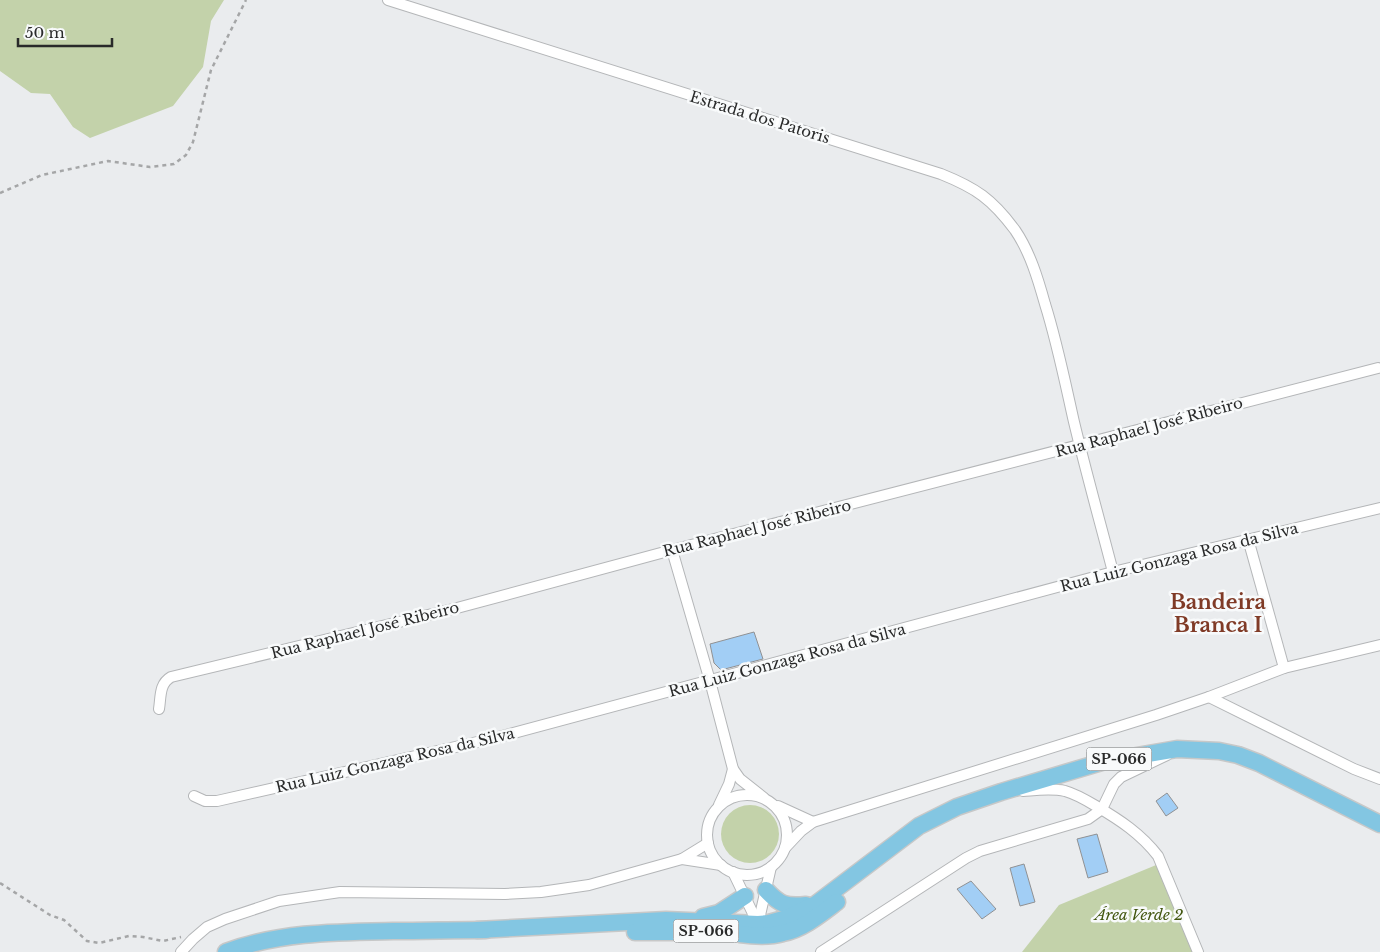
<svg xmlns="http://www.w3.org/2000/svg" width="1380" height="952" viewBox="0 0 1380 952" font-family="'Libre Baskerville',serif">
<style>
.green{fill:#c3d2aa}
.building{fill:#a2cef5;stroke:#909193}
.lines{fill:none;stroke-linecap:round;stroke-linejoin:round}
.minor-casing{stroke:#b4b6b8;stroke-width:12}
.primary-casing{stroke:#c7c8c8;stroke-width:19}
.path{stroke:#a5a6a7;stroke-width:2.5;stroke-dasharray:4 4;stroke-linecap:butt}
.minor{stroke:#fff;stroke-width:10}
.primary{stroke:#83c6e2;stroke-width:16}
.labels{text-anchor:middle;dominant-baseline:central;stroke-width:5;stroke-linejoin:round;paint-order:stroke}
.shield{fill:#f8fafb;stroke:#676869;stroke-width:1}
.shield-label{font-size:14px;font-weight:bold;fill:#292a2a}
.street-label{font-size:15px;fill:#292a2a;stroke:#f8fafb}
.park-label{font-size:15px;font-style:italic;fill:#42560f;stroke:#f8fafb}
.district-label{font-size:20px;font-weight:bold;fill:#803b27;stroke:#f8fafb}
</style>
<rect width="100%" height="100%" fill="#eaecee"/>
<!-- green -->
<g class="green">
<polygon points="0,0 224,0 211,21 203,67 173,106 90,138 73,127 50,94 31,93 0,71"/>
<circle cx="750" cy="834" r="29"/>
<polygon points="1161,863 1198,952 1022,952 1059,905"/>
</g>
<!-- building -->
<g class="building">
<polygon points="754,632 763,659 721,670 714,663 710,644"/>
<polygon points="1167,793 1178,808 1166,816 1156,801"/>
<polygon points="1097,834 1108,872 1088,878 1077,839"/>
<polygon points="1024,864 1035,902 1020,906 1010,868"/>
<polygon points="971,881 996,909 982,919 957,889"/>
</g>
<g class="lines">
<defs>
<g id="minor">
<path d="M388 0 941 174C976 188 992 199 1015 230 1030 252 1038 279 1045 304 1057 342 1065 382 1074 422 1086 472 1100 522 1113 572"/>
<polyline points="1248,539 1284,668"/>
<polyline points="672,550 710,681 733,769 740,779 764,798"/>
<polyline points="1209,697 1354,769 1380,779"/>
<path d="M159 709C161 697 159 684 171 677L457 608 672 550 1378 368"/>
<path d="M1023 791C1037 790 1051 788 1065 791 1076 794 1086 800 1096 806 1120 820 1141 834 1158 856L1198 952"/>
<circle cx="747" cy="835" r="40"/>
<polyline points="194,796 205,801 217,801 495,738 1113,572 1380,508"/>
<polyline points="719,805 729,784 733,769"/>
<polyline points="778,806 813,822"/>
<polyline points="785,848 801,831 813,822 1156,715 1209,697 1284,668 1380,645"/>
<polyline points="682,859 721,865"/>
<polyline points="733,872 758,924"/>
<polyline points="758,924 771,867"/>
<polyline points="181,952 193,939 207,927 225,919 279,901 340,892 505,894 541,892 589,885 682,859 708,843"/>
<polyline points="821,952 966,858 980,851 1088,819 1102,809 1114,784 1121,777 1167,755"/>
</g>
<g id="primary">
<path d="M766 890C780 905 786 907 806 905"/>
<polyline points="703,917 719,913 745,896"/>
<polyline points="477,930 666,920 758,924 769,923 787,918 816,904 919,826 957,807 1001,792 1102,762 1177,749 1219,751 1238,755 1259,763 1380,824"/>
<polyline points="635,932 693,932"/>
<path d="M740 934C754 936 769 937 783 933 803 929 821 914 837 902"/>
<path d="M226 952C279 932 337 932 393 931 424 931 455 930 486 930"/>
</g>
</defs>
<!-- minor casing -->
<use href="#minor" class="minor-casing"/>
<!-- primary casing -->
<use href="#primary" class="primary-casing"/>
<!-- path -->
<g class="path">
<polyline points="0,193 42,175 108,161 150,167 174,164 186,155 193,142 211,70 246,0"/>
<polyline points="0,883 50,915 64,920 87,941 99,943 129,936 143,937 163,941 181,937"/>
</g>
<!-- minor -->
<use href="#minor" class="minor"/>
<!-- primary -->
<use href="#primary" class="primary"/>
</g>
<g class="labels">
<!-- shield labels -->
<g class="shield">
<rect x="1086.5" y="747.5" width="65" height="23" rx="4"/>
<rect x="673.5" y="919.5" width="65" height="23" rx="4"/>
</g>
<g class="shield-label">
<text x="1119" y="759">SP-066</text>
<text x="706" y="931">SP-066</text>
</g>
<!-- street labels -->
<g class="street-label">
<text transform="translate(760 117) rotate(17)">Estrada dos Patoris</text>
<text transform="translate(1149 427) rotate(-15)">Rua Raphael José Ribeiro</text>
<text transform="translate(757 528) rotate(-14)">Rua Raphael José Ribeiro</text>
<text transform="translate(1179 557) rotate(-14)">Rua Luiz Gonzaga Rosa da Silva</text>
<text transform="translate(365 630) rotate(-14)">Rua Raphael José Ribeiro</text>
<text transform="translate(787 660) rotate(-15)">Rua Luiz Gonzaga Rosa da Silva</text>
<text transform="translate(395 760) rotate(-13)">Rua Luiz Gonzaga Rosa da Silva</text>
</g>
<!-- park labels -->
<g class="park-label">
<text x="1139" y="914">Área Verde 2</text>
</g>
<!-- district labels -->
<g class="district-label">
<text x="1218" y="602">Bandeira<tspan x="1218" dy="23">Branca I</tspan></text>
</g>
</g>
<!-- scale -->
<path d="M18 38v8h94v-8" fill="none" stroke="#292a2a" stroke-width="2.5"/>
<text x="25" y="38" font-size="15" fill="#292a2a" stroke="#f8fafb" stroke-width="4" paint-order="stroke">50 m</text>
</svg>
